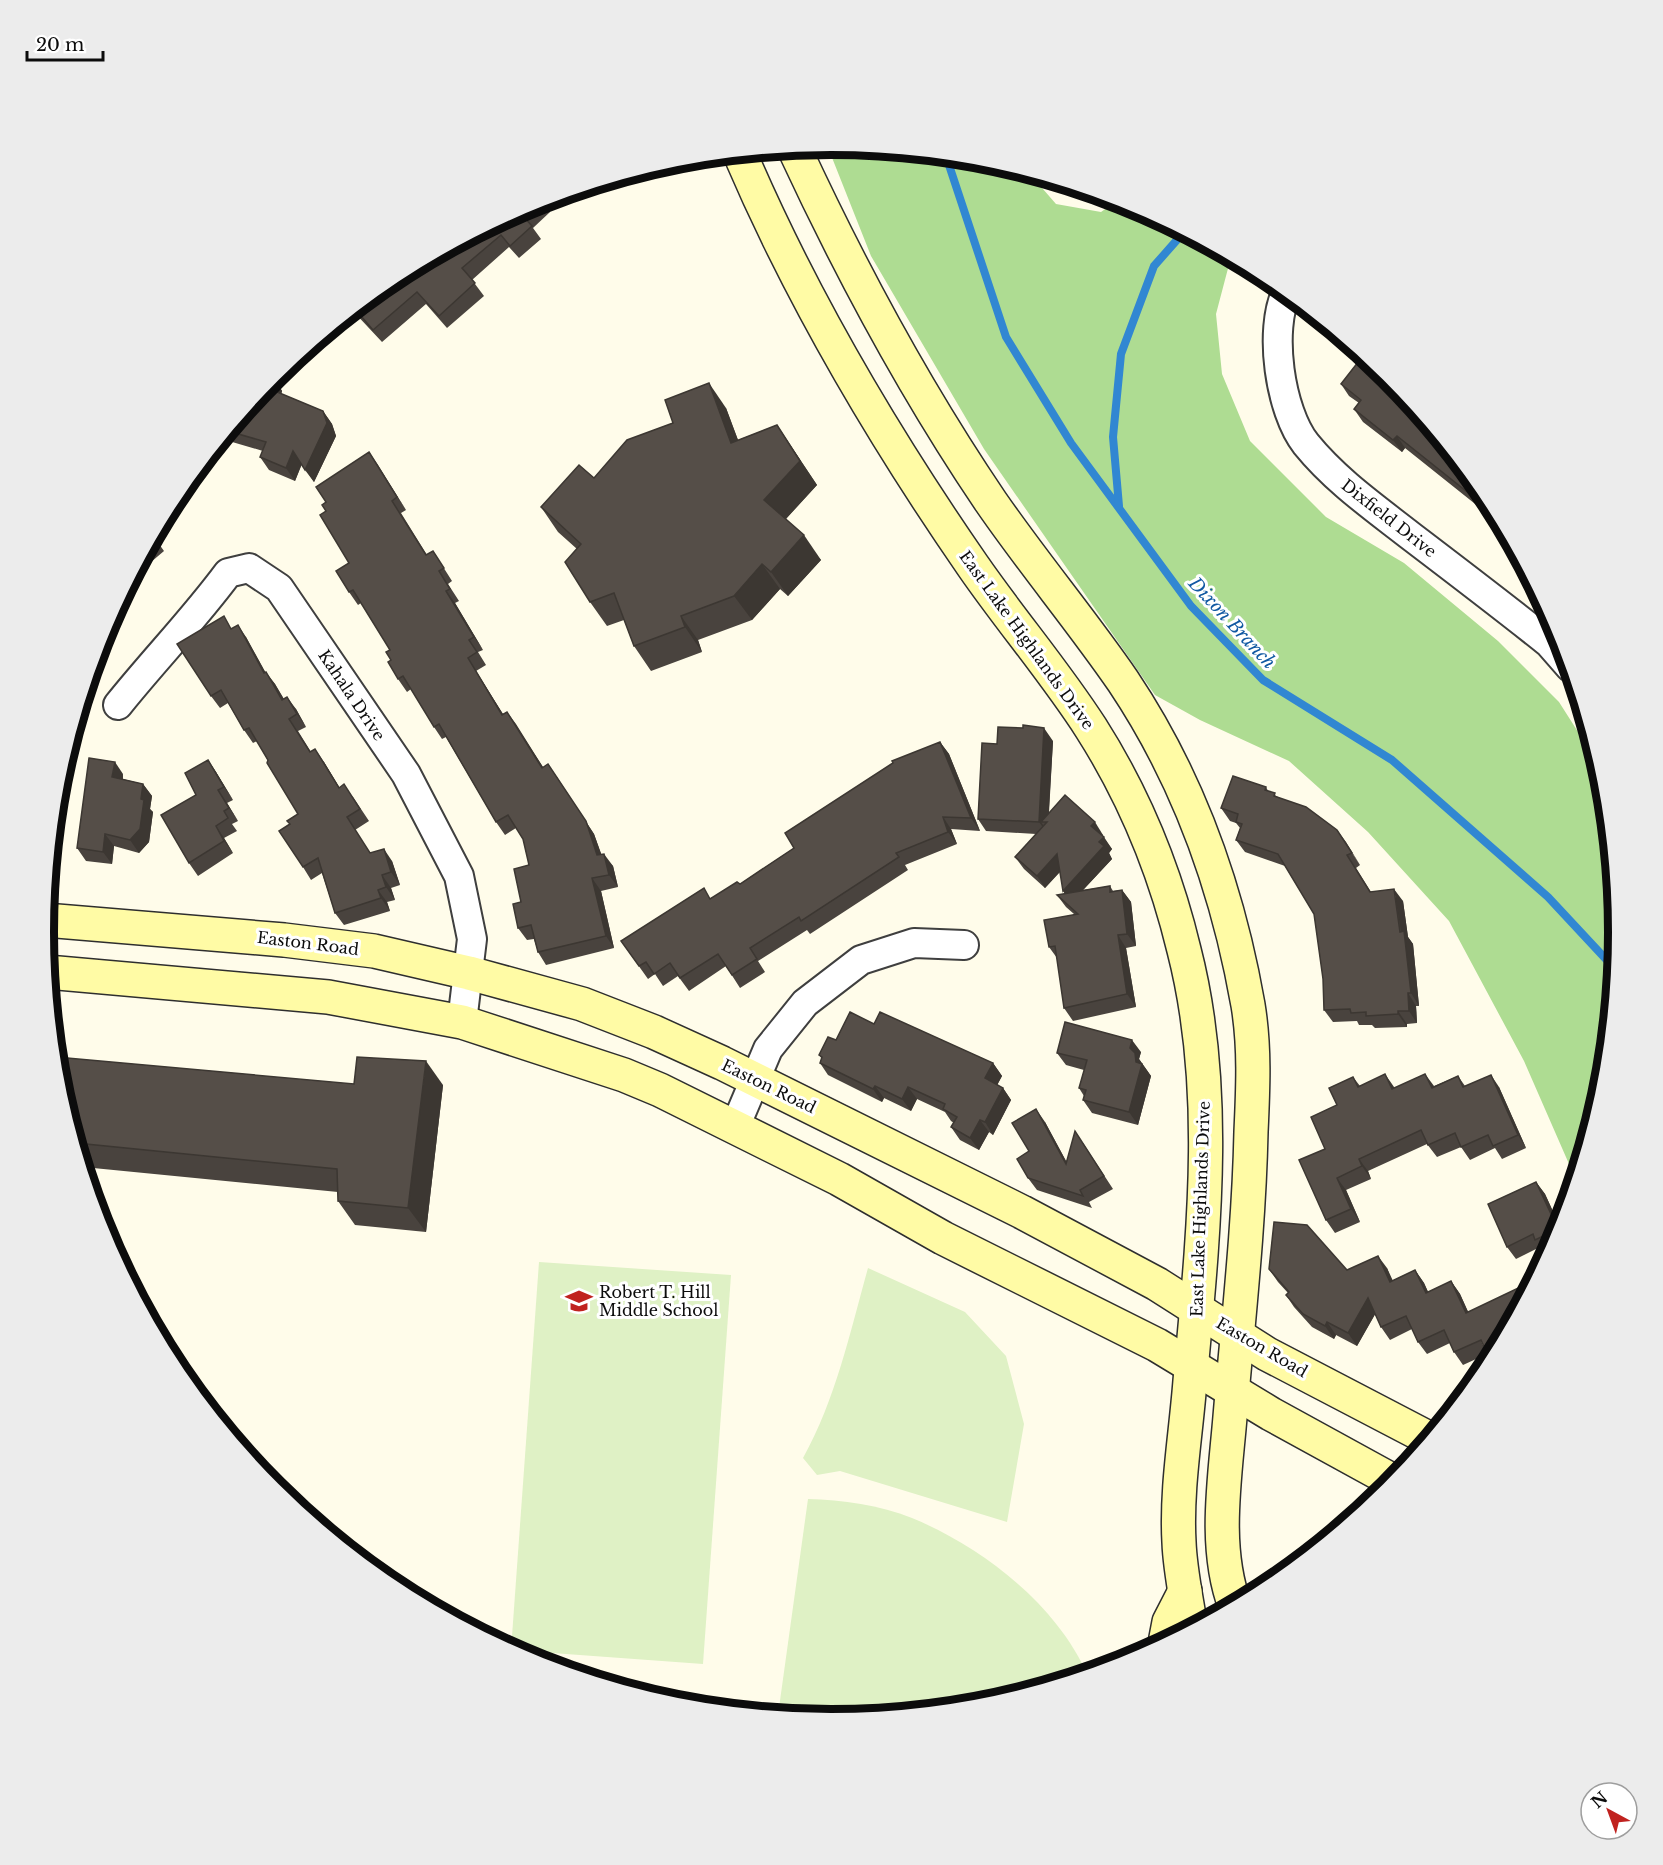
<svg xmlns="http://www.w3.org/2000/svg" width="1663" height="1865" viewBox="0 0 1663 1865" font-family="'Libre Baskerville',serif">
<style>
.forest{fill:#aedc92}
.pitch{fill:#dff1c5}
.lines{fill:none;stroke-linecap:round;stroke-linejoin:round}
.stream{stroke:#3187d2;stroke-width:8}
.minor-casing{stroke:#3f3f3f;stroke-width:32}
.secondary-casing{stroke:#2e2e2e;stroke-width:36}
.minor{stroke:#fff;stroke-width:28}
.secondary{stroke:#fffba5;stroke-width:33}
.wall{fill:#49433e}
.shaded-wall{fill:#3c3732}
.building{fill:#554e48;stroke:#3c3732;stroke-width:1.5}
.labels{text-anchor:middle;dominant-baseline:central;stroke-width:6;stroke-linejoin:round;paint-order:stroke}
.street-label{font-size:16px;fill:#0c0c0c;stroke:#fff}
.poi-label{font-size:16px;fill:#0c0c0c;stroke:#fff;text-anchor:start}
.water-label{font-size:18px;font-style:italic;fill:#1159a2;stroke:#fff}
.rim{fill:none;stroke:#0c0c0c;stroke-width:8}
</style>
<rect width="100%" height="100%" fill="#fffcea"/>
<!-- forest -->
<polygon class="forest" points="827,145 986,160 1029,173 1056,204 1101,212 1118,200 1133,205 1231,257 1216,314 1222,374 1250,441 1326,517 1404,563 1498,641 1559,702 1601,768 1604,779 1619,933 1604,1087 1576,1180 1524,1061 1449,921 1368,832 1289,761 1200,720 1155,695 984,449 871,256"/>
<!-- pitch -->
<g class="pitch">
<polygon points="539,1262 731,1275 703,1664 511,1650"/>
<path d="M868 1268 965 1312 1006 1356 1024 1424 1007 1522 840 1471 817 1475 803 1458C836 1399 850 1332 868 1268Z"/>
<path d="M808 1499C842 1500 880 1505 912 1518 982 1547 1056 1604 1087 1674L985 1705 831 1720 778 1715Z"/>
</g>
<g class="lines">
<!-- stream -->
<g class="stream">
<polyline points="946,156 1006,337 1071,443 1191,606 1263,680 1392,760 1548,897 1616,970"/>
<polyline points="1119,506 1113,437 1121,354 1154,266 1184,232"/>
</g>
<defs>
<g id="minor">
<path d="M1287 291C1268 330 1280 411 1306 444 1336 481 1375 508 1412 537 1458 572 1504 607 1549 643L1570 667"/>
<path d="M118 705C154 660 194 619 228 573L249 568 279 588 406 774 459 876 472 939 462 1022"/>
<polyline points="735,1127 768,1049 805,1003 861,960 914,943 964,945"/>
</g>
<g id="secondary">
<path d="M794 148C851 271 915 390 991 502 1033 563 1081 620 1123 681 1188 778 1228 891 1248 1005 1255 1047 1253 1089 1251 1132 1249 1227 1238 1322 1230 1417 1225 1478 1213 1547 1235 1606"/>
<path d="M740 154C802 299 883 436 973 566 1011 621 1055 672 1091 728 1135 797 1165 871 1184 950 1220 1090 1203 1239 1190 1381 1186 1434 1176 1489 1179 1542 1180 1571 1187 1601 1191 1629"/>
<polyline points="45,920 284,940 374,951 469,973 582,1004 654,1032 722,1063 1022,1212 1157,1284 1267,1354 1430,1439"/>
<polyline points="47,972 328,997 462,1022 624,1075 660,1090 839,1179 943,1238 1157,1345 1271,1414 1395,1482"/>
<polyline points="1165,1643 1169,1622 1185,1591"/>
</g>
</defs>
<!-- minor casing -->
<use href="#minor" class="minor-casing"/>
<!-- secondary casing -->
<use href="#secondary" class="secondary-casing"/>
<!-- minor -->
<use href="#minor" class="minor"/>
<!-- secondary -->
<use href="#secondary" class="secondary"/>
</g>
<!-- wall -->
<g class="wall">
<polygon points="543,201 550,212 533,228 541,239 519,258 509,247 472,280 484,296 447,328 426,304 382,342 353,311 394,277 530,204"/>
<polygon points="283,369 279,386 282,391 281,394 323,411 332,424 336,436 314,482 302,464 295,481 269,470 260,457 263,451 222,439 275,375"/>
<polygon points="1341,384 1487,495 1501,522 1499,523 1405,448 1402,452 1363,422 1354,409 1359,403 1349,396"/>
<polygon points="726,408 738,440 777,425 817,485 786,519 821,560 788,596 780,589 752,620 698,640 702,652 651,671 634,646 624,620 607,626 590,602 577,549 558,532 541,507 594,478"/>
<polygon points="369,452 406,510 401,513 427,555 433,551 452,581 448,584 459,601 455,603 483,650 478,652 486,665 476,671 503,714 507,712 543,767 557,777 594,834 601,854 613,866 618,887 601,891 614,948 546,965 538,952 534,939 527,940 518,928 521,902 529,865 523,839 516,828 505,835 496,822 446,737 442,739 434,727 411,689 407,692 398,679 391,660 390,650 361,603 358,605 349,592 349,563 326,511 326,502"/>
<polygon points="185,484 190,491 180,499 183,503 168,516 172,522 154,537 164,551 131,579 176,494"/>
<polygon points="232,628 246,637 265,672 275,684 284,699 296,709 306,727 298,731 311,752 324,762 339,787 353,797 369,821 355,830 370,853 392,861 400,885 391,888 395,900 387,902 390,911 344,925 335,913 322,873 311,880 303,867 290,824 298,814 257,741 253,743 244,730 228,703 220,708 211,696"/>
<polygon points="1053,741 1049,813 1103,835 1102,836 1112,849 1109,853 1112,859 1083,890 1110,886 1113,891 1122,890 1131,902 1136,946 1126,948 1136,1007 1073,1021 1064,1008 1057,958 1049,947 1074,914 1066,907 1057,895 1065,894 1060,872 1045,888 1024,869 1015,857 1036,834 986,831 978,819 997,744"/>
<polygon points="940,742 949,754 980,831 951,829 957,844 905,865 908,870 810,934 807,930 758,961 765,972 740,988 726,966 689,991 678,976 663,986 655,974 648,979 621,941 740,884 794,848"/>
<polygon points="208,760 216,772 233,800 227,803 238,821 232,824 237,831 224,838 233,853 198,876 189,863 196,795"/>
<polygon points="123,774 123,779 143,784 152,796 150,809 153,812 149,842 139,853 114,846 112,864 86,861 77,848"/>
<polygon points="1266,787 1268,791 1278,797 1337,830 1360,865 1356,868 1371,892 1403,901 1408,937 1413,944 1419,1006 1416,1006 1417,1023 1407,1024 1407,1027 1375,1028 1372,1025 1359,1025 1357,1021 1333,1022 1324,1010 1323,979 1314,914 1285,866 1245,852 1236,840 1240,828 1236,823 1230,821 1221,808"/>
<polygon points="874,1024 993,1063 1002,1076 997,1085 1003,1088 1011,1100 993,1135 989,1132 979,1150 960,1140 951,1127 954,1123 951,1121 945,1112 917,1099 911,1111 884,1098 882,1102 828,1075 820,1063 822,1059 819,1055 836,1040"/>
<polygon points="1141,1052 1139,1059 1151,1076 1138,1125 1092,1113 1083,1100 1084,1096 1079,1088 1084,1070 1066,1065 1057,1053"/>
<polygon points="1458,1076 1465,1086 1499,1087 1526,1148 1502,1159 1495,1148 1470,1160 1461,1147 1437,1157 1427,1144 1368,1171 1371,1179 1346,1190 1360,1222 1335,1233 1326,1220 1325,1149 1337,1105 1353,1077 1360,1086 1394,1088 1434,1086"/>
<polygon points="354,1084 443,1085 426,1232 355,1225 338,1201 338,1192 83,1167 59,1086"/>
<polygon points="1045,1122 1066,1161 1083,1143 1113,1189 1089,1202 1092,1208 1037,1190 1028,1178 1029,1151"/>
<polygon points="1536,1182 1545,1194 1561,1229 1559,1234 1552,1249 1544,1252 1540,1247 1516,1259 1507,1247"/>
<polygon points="1387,1268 1392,1281 1415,1270 1424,1283 1428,1292 1451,1281 1460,1294 1487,1354 1463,1365 1454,1352 1450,1343 1427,1354 1418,1342 1412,1329 1390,1340 1381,1327 1375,1314 1357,1346 1336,1335 1334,1339 1312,1327 1294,1307 1286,1295 1288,1293 1278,1282 1269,1269 1347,1270"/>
</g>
<!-- shaded-wall -->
<g class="shaded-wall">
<polygon points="283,368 279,386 282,391 279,402 270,389 271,380 275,375"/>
<polygon points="709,383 726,408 748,467 731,443"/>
<polygon points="323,411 332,424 336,436 314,482 305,470"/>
<polygon points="777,425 817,485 781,524 764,500"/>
<polygon points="1397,436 1405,448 1402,452 1393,440"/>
<polygon points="293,451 302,463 295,481 286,468"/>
<polygon points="369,452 378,465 406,510 397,497"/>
<polygon points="1494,508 1501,522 1499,523 1491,511"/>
<polygon points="804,535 821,560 788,596 771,572"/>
<polygon points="762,564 780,589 752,620 734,596"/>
<polygon points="446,591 455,603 483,650 474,637"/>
<polygon points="681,616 698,640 702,652 685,627"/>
<polygon points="238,625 246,637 273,686 264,673"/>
<polygon points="468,658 476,671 511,727 502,715"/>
<polygon points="266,672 275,684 291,712 282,700"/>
<polygon points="287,697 296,709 306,727 297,714"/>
<polygon points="507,712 516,724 551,780 542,768"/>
<polygon points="1044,728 1053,741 1048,824 1047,822 1041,822 1048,832 1048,834 1039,822"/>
<polygon points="940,742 949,754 980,831 971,818"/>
<polygon points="315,749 324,762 347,800 339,788"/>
<polygon points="208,760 216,772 233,800 224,787"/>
<polygon points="115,762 123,774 121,790 112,777"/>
<polygon points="548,764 594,834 606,867 597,855"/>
<polygon points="60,776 65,784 53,838 59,778"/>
<polygon points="143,784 152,796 150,809 153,812 149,842 139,853 130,840 141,799"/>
<polygon points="218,790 227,803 238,821 229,808"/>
<polygon points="943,817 951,829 957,844 948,832"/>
<polygon points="1095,822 1103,835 1100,839 1091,826"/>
<polygon points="216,826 224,838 233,853 224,841"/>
<polygon points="1337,830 1346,842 1360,865 1352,853"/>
<polygon points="105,834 114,846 112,864 103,852"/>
<polygon points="1104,837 1112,849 1109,853 1112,859 1071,903 1063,891"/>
<polygon points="384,849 392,861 400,885 391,872"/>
<polygon points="604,854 613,866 618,887 609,875"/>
<polygon points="1057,854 1065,866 1045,888 1037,876"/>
<polygon points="382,875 391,888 395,900 386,887"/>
<polygon points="592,878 601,891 614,948 606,936"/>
<polygon points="1394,889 1403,901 1408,937 1413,944 1419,1006 1411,993"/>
<polygon points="378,890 387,902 390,911 381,898"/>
<polygon points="1122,890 1131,902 1136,946 1127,934"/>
<polygon points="1118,935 1126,948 1136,1007 1127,994"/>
<polygon points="1408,993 1416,1006 1417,1023 1409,1011"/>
<polygon points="1398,1011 1407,1024 1407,1027 1398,1014"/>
<polygon points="1132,1040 1141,1052 1139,1059 1151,1076 1138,1125 1129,1112 1136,1062 1130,1048"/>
<polygon points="426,1061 443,1085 426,1232 408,1208"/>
<polygon points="993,1063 1002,1076 994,1091 985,1078"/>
<polygon points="1385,1074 1394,1087 1400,1102 1392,1089"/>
<polygon points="1425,1074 1434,1086 1432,1088"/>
<polygon points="1491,1075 1499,1087 1526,1148 1518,1135"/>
<polygon points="875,1086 884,1098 882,1102 873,1089"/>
<polygon points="908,1087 917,1099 911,1111 902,1099"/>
<polygon points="1003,1088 1011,1100 993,1135 985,1122"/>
<polygon points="1036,1109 1045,1122 1074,1176 1066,1164"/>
<polygon points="980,1120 989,1132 979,1150 970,1138"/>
<polygon points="1359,1159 1368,1171 1371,1179 1362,1166"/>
<polygon points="1337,1178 1346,1190 1360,1222 1351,1209"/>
<polygon points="1536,1182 1545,1194 1561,1229 1560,1232"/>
<polygon points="1378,1256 1387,1268 1399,1294 1390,1282"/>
<polygon points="1415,1270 1424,1283 1434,1305 1426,1293"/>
<polygon points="1451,1281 1460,1294 1474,1325 1466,1313"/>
<polygon points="1368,1298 1377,1311 1357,1346 1348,1333"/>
<polygon points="1327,1322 1336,1335 1334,1339 1325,1326"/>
</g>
<!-- building -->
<g class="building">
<polygon points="539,202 523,216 532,226 510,246 501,235 462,268 475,283 439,316 417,292 373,330 355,309 394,277 530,204"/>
<polygon points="1362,357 1392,380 1487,495 1494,508 1491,511 1397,436 1393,440 1354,409 1361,400 1341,384"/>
<polygon points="272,378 273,379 270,389 323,411 327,423 305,470 293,451 286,468 260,457 266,442 228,431"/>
<polygon points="709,383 731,443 777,425 800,461 764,500 804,535 771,572 762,564 734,596 681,616 685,627 634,646 614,593 590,602 565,562 581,544 541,507 579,465 594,478 627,440 673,423 665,400"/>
<polygon points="369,452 397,497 392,501 426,555 433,551 444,568 439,571 450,589 446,591 474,637 469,640 477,652 468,658 502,715 507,712 542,768 548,764 586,821 597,855 604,854 609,875 592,878 606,936 538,952 531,925 518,928 513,904 521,902 514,869 529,865 523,839 508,815 496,822 439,724 434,727 403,676 398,679 388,662 391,660 386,652 390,650 353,590 349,592 336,571 349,563 320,515 326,511 322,505 326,502 316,487"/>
<polygon points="224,616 231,629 238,625 264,673 266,672 282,700 287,697 297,714 289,719 310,752 315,749 339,788 344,784 360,809 347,817 370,853 384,849 391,872 382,875 386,887 378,890 381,898 335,913 318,858 303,867 279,831 290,824 287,821 298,814 267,763 268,760 249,728 244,730 221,690 211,696 177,644"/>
<polygon points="1023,725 1044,728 1039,822 978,819 982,743 997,744 998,727 1023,728"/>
<polygon points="940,742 971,818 943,817 948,832 896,853 899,857 801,921 799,917 750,948 757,959 732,975 718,954 680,978 670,963 654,974 646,962 639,966 621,941 704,888 710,899 737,882 740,884 794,848 785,833 893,763 892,761"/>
<polygon points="89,758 115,762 112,777 143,784 141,799 144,800 140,829 130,840 105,834 103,852 77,848"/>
<polygon points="208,760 224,787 218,790 229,808 224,811 228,818 216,826 224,841 189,863 161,815 196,795 185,773"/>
<polygon points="1233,776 1266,787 1265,790 1275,793 1274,796 1306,807 1337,830 1352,853 1347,855 1370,892 1394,889 1400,932 1404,931 1411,993 1408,993 1409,1011 1398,1011 1398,1014 1366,1016 1366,1012 1351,1013 1350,1009 1324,1010 1323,979 1314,914 1278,854 1236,840 1242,824 1236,822 1238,814 1221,808"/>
<polygon points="1065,795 1095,822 1091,826 1104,837 1099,842 1104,846 1063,891 1057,854 1037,876 1015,857 1047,822 1041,822"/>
<polygon points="1110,886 1110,892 1122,890 1127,934 1118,935 1127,994 1064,1008 1055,946 1049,947 1044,920 1078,914 1057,895"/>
<polygon points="850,1012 874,1024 880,1012 993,1063 985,1078 1003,1088 985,1122 980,1120 970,1138 951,1127 957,1117 943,1109 945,1104 908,1087 902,1099 875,1086 873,1089 820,1063 822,1057 819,1055 828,1037 836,1040"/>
<polygon points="1065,1022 1132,1040 1130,1048 1135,1053 1136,1062 1142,1064 1129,1112 1083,1100 1086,1090 1079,1088 1087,1060 1057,1053"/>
<polygon points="56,1057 354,1084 357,1057 426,1061 408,1208 338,1201 337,1169 76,1143 59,1086"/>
<polygon points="1385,1074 1392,1089 1425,1074 1432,1088 1458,1076 1463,1087 1491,1075 1518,1135 1493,1146 1488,1135 1461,1147 1455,1133 1428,1145 1421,1130 1359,1159 1362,1166 1337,1178 1351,1209 1326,1220 1299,1160 1325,1149 1311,1117 1337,1105 1329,1088 1353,1077 1358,1087"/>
<polygon points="1036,1109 1066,1164 1075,1131 1104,1176 1080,1190 1083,1196 1028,1178 1017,1159 1029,1151 1012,1123"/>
<polygon points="1536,1182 1558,1229 1535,1240 1533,1234 1507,1247 1488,1204"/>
<polygon points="1274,1222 1307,1225 1347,1270 1378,1256 1390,1282 1415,1270 1426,1293 1451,1281 1466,1313 1535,1280 1491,1362 1481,1340 1454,1352 1444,1330 1418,1342 1406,1316 1381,1327 1368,1298 1348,1333 1327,1322 1325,1326 1303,1314 1286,1295 1289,1292 1269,1269"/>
</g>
<!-- icons -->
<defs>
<symbol id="school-bare" viewBox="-9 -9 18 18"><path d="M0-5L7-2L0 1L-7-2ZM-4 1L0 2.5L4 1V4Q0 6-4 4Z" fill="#c0221f" stroke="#fff" stroke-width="2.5" paint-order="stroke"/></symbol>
</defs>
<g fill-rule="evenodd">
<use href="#school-bare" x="560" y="1282" width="38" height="38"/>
</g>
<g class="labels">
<!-- street labels -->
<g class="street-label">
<text transform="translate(1389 518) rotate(38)">Dixfield Drive</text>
<text transform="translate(1027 640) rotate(54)">East Lake Highlands Drive</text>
<text transform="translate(352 695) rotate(56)">Kahala Drive</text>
<text transform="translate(308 943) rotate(7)">Easton Road</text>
<text transform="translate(769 1086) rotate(26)">Easton Road</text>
<text transform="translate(1200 1209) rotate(-88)">East Lake Highlands Drive</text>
<text transform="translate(1262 1347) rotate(30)">Easton Road</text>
</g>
<!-- poi labels -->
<g class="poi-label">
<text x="599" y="1292">Robert T. Hill<tspan x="599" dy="18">Middle School</tspan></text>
</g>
<!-- water labels -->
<g class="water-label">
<text transform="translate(1232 623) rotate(47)">Dixon Branch</text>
</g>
</g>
<!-- crop -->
<path d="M0 0H1663V1865H0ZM54 932a777 777 0 1 1 1554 0a777 777 0 1 1-1554 0Z" fill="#ececec" fill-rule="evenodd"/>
<path class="rim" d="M54 932a777 777 0 1 1 1554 0a777 777 0 1 1-1554 0Z"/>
<!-- north arrow -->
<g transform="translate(1609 1811) rotate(319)"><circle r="28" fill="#ffffff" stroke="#9e9e9e" stroke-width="1.5"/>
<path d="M0-4.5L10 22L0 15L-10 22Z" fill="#c0221f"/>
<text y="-9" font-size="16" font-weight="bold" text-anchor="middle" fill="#0c0c0c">N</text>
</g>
<!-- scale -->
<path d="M27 51v9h76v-9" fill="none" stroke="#0c0c0c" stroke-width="3"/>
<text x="36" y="51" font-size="18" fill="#0c0c0c" stroke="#ffffff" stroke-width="4.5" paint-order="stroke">20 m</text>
</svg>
